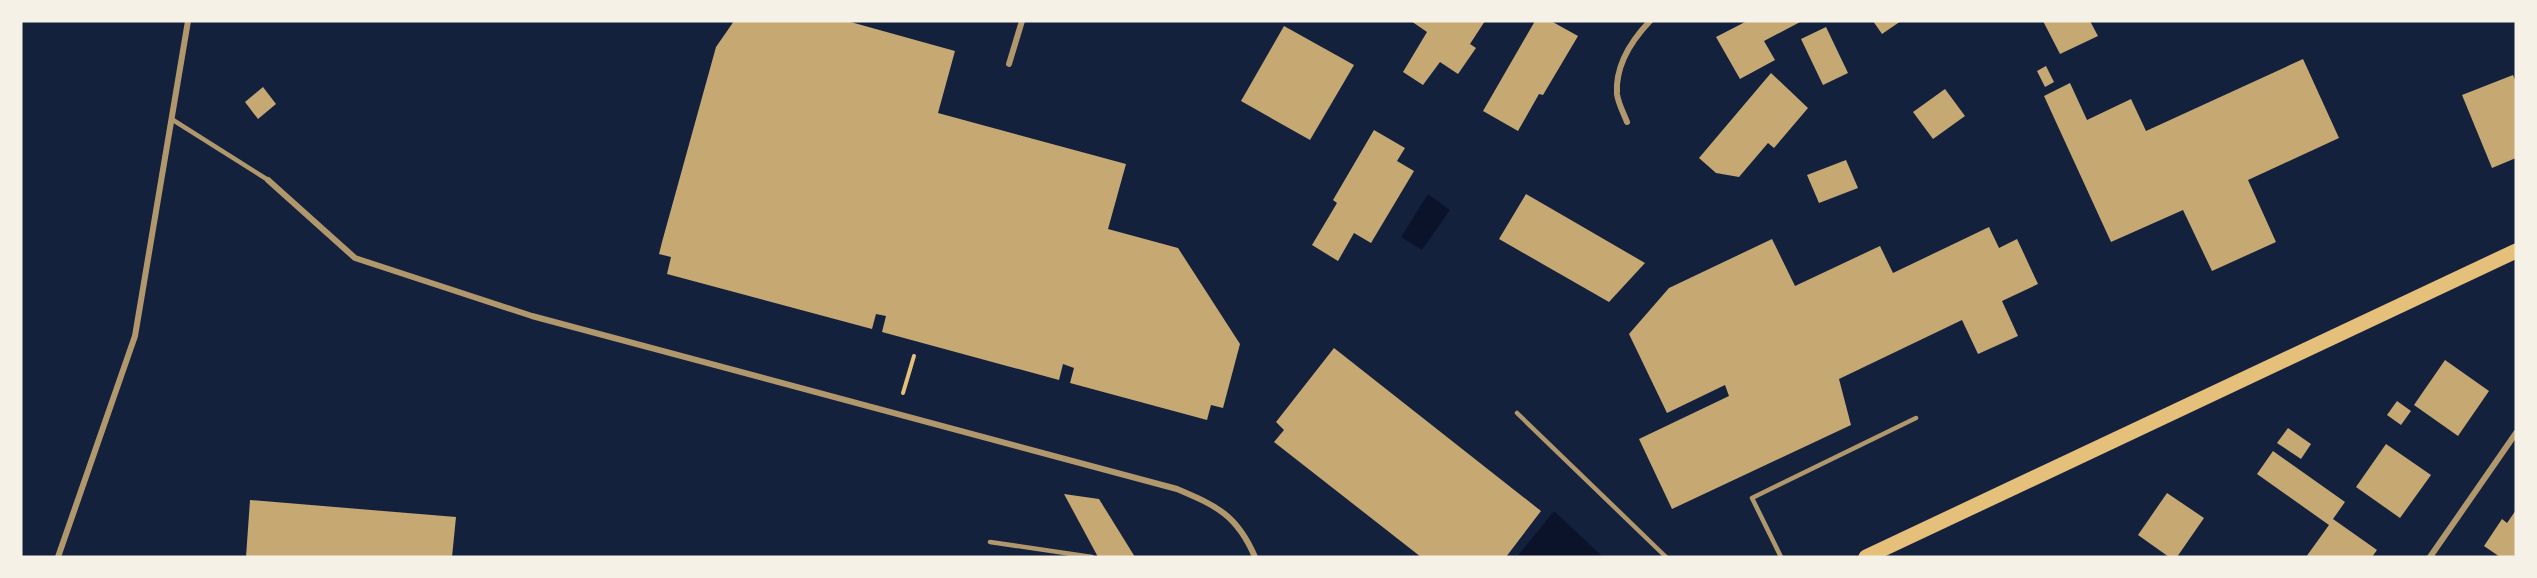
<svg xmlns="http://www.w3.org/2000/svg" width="2537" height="578" viewBox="0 0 2537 578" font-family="Inter,sans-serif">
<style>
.water{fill:#0b132b}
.building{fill:#c6a872}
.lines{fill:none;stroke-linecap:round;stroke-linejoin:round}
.path{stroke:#e5c07b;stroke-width:4}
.service{stroke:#b1986c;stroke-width:4.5}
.minor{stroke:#b1986c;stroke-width:6}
.primary{stroke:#e5c07b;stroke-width:15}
</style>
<rect width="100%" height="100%" fill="#14213d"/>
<!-- water -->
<g class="water">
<polygon points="1428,194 1450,210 1422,250 1401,237"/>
<polygon points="1554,511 1603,557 1517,557"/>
</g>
<!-- building -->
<g class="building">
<polygon points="734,21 847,21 955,51 938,113 1126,164 1108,229 1178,248 1240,344 1223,408 1211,405 1207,420 1070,383 1074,368 1063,364 1059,380 882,332 886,316 876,314 872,329 667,274 671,257 659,254 662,242 716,47"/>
<polygon points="1411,21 1485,21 1470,44 1476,48 1458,74 1440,62 1423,85 1403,72 1427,32"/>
<polygon points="1535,21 1551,21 1578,36 1543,95 1539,94 1518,131 1483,111"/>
<polygon points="1747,21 1802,21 1764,41 1775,60 1740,79 1716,37"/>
<polygon points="1873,21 1901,21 1882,34"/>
<polygon points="2043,21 2090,21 2098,36 2060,54"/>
<polygon points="1284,26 1354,65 1310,140 1241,101"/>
<polygon points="1826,27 1848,73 1823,85 1801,39"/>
<polygon points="2303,59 2339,138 2248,180 2276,242 2212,271 2183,210 2111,242 2044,96 2070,83 2087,120 2131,99 2146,131"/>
<polygon points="2046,66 2054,82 2045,87 2037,71"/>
<polygon points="1771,73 1808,108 1774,148 1768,143 1739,177 1716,173 1699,158"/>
<polygon points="2513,75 2516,82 2516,158 2492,168 2462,95"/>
<polygon points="263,87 276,104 258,119 245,102"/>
<polygon points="1945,89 1965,116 1933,139 1913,112"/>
<polygon points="1374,130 1405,148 1397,161 1414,171 1371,243 1354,233 1338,261 1312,245 1337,203 1333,200"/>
<polygon points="1846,160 1858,188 1819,203 1807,175"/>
<polygon points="1526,194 1583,227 1645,263 1609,302 1499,239"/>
<polygon points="1989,227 1999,248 2017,239 2038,284 2002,301 2018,336 1978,354 1962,320 1839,379 1851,425 1672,509 1639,439 1729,396 1725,385 1667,413 1629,334 1669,288 1772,239 1795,286 1880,246 1893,273"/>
<polygon points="1334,348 1541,511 1506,557 1421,557 1274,442 1284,430 1276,422"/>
<polygon points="2445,360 2489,391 2458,436 2414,405"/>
<polygon points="2397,401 2411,411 2401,425 2387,415"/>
<polygon points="2288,428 2311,444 2301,459 2277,443"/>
<polygon points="2386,444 2431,475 2400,518 2356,487"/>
<polygon points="2273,451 2345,502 2333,519 2377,550 2372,557 2306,557 2329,525 2257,474"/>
<polygon points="2167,493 2204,518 2177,557 2169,557 2138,535"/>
<polygon points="1064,494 1099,499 1135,557 1098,557"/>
<polygon points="250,500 456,517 452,557 246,557"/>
<polygon points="2516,510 2516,557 2500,557 2484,546 2502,519 2507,523"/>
</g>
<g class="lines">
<!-- path -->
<polyline class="path" points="903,393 914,356"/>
<!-- service -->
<g class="service">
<polyline points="173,120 268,180"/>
<polyline points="1517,413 1666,557"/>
<polyline points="990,542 1092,557"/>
<polyline points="1781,557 1752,498 1916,418"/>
</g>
<!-- minor -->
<g class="minor">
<polyline points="1009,64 1022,21"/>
<path d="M1627 122C1624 114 1618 103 1617 94 1615 65 1631 41 1650 21"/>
<path d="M268 180 355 258 532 316 1177 489C1217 506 1237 515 1255 557"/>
<polyline points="58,557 135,336 188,21"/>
<polyline points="2430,557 2516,433"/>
</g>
<!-- primary -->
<polyline class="primary" points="1866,557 2516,251"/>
</g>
<!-- border -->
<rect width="2537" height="578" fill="none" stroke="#f6f1e7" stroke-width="45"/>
</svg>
